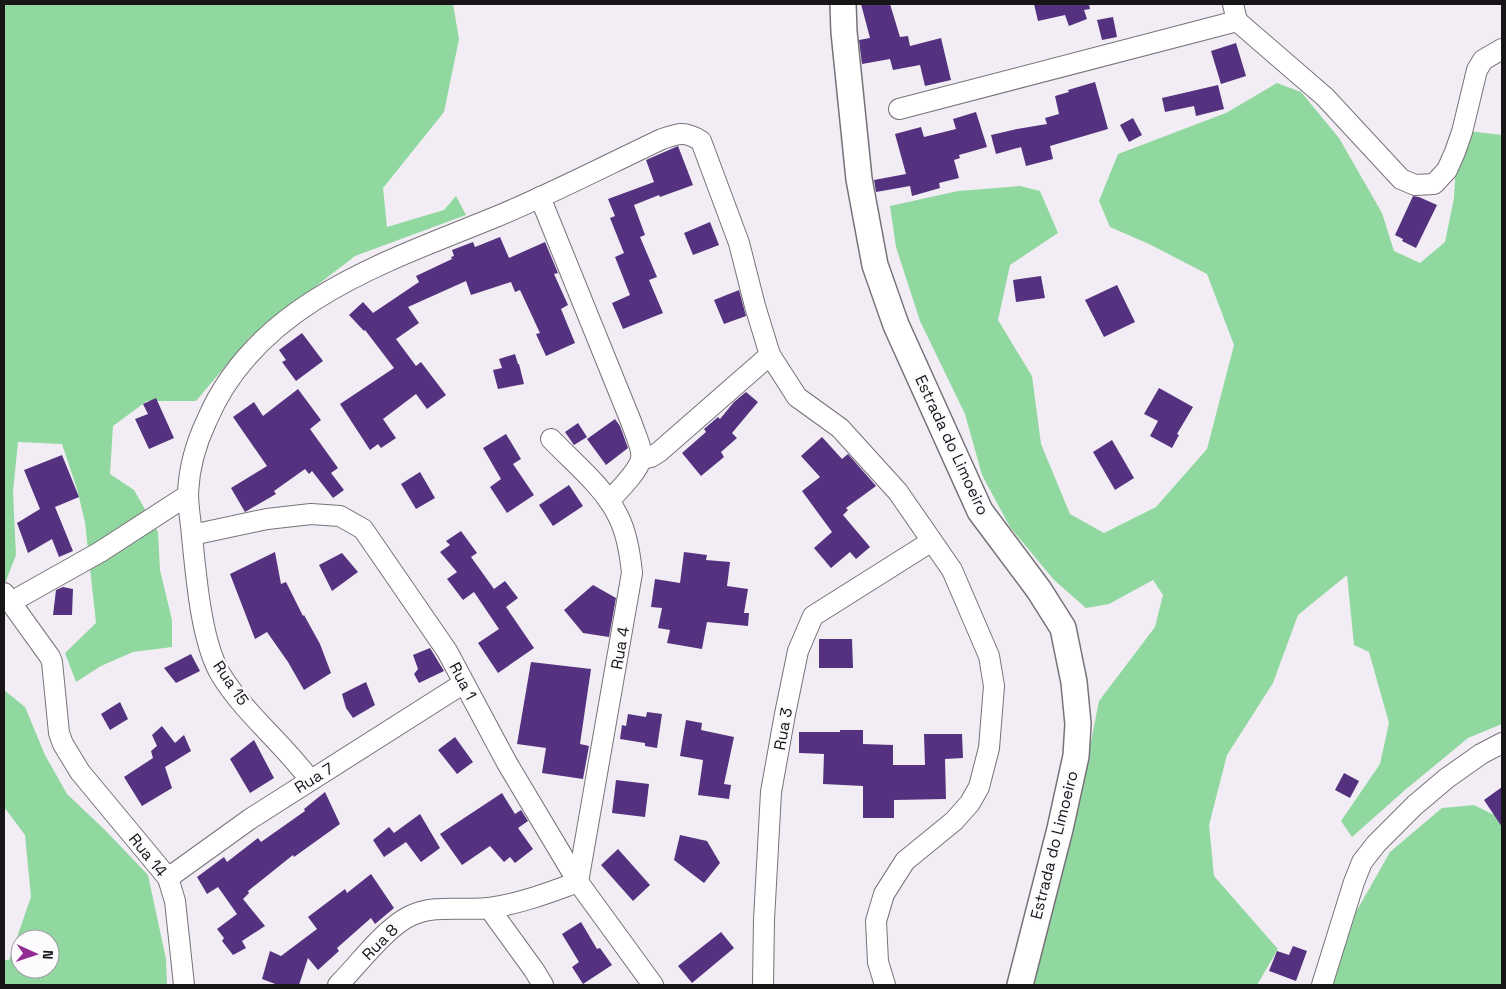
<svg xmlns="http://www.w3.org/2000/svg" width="1506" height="989" viewBox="0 0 1506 989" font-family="'Space Grotesk',sans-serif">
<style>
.green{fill:#90d89f;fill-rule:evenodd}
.building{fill:#54327f}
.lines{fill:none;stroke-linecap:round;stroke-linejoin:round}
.minor-casing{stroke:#777279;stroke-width:22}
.tertiary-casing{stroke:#777279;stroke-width:28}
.minor{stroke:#fff;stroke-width:20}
.tertiary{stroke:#fff;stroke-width:25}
.labels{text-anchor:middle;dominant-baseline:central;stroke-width:5;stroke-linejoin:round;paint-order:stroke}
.street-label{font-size:16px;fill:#171518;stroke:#fefbff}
</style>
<rect width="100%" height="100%" fill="#f2edf4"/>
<!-- green -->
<g class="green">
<polygon points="4,4 453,4 459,39 444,112 383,188 387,227 444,210 456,196 466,215 355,256 250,337 196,401 147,401 113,426 110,474 134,490 158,532 160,570 172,620 172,647 133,652 101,666 76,682 65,653 96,623 85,522 77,489 62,444 18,442 13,492 16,555 4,586"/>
<polygon points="1277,83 1301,92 1339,138 1382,213 1394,251 1420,263 1445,242 1454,198 1457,145 1468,131 1502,135 1502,724 1468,738 1405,790 1352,837 1341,821 1380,764 1389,723 1369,652 1354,645 1347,575 1298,615 1273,683 1227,755 1209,825 1214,876 1278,949 1257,985 1031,985 1086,767 1099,701 1155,627 1163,595 1153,580 1109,604 1086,608 1054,580 1010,527 982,475 965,414 920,321 896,247 890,206 958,191 1020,186 1040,191 1058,233 1010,265 998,320 1032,376 1041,444 1070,514 1104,533 1156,507 1207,449 1234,345 1207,274 1149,244 1110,227 1099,201 1118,154 1226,113"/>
<path d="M4 690 25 707 45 755 67 794 105 830 148 875 166 959 167 985H4V960H9L31 897 25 835 4 807ZM20 939H50V969H20Z"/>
<polygon points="1474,805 1502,819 1502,985 1332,985 1356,912 1390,852 1442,808"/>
</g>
<!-- building -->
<g class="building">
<polygon points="861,4 890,4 900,37 908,36 910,46 941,38 951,80 925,86 920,65 893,70 890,59 862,64 859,40 870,38"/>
<polygon points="1034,4 1089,4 1090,9 1084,10 1087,19 1069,26 1065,15 1038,21"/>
<polygon points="1113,17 1117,37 1102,40 1097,20"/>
<polygon points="1236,43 1246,76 1221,84 1211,51"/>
<polygon points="1095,82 1108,129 1050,146 1053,159 1026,166 1021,147 996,154 991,135 1017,129 1047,124 1045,118 1059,114 1055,96 1069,92 1068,90"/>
<polygon points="1218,85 1224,109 1196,116 1194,106 1165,112 1162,98"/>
<polygon points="976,112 987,147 959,155 960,158 954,160 959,178 939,183 940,188 912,196 910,186 876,192 874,180 906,174 895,134 921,127 924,137 956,129 953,119"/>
<polygon points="1133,118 1142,135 1129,142 1120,125"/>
<polygon points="678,146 693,185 660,197 659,195 634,205 645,235 640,237 657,277 649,280 663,313 623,329 612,303 630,295 615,257 624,253 610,218 615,216 608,199 654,182 646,160"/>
<polygon points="1413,196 1419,197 1437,205 1416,248 1402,241 1403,239 1395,235"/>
<polygon points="710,222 719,245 693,255 684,233"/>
<polygon points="500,237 509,258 545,242 558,273 554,274 568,305 561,309 575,343 546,356 536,334 540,333 520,290 515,292 511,282 471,295 466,281 408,307 419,323 396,339 416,366 421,362 446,395 427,409 416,394 383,419 396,438 381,448 378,444 370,450 340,404 394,368 365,330 364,331 349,315 363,302 373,313 419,282 416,276 452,259 451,257 454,256 452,250 473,242 475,247"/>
<polygon points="1041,276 1045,298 1016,302 1013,280"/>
<polygon points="1117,285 1135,322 1104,337 1085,300"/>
<polygon points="739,290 746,316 724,324 714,300"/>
<polygon points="302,333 323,361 296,381 282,362 286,360 279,350"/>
<polygon points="515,354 518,364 519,364 524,384 498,389 493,370 502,368 499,359"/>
<polygon points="1159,388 1193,407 1177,434 1179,435 1172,448 1150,436 1158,421 1144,414"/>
<polygon points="298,389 321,420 310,429 338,468 331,473 344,490 333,498 312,471 309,474 305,469 274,491 276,494 245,512 231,488 267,466 233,417 254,402 263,416"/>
<polygon points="746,392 758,402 732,433 737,438 721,452 724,457 701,476 682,453 706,432 704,429 718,417 720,419 734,402"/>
<polygon points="156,398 174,438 149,449 135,419 148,414 143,404"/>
<polygon points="615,419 620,426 628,448 606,465 587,439"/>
<polygon points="578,423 587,437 574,445 565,432"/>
<polygon points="506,434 521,459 513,464 534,495 507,513 490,487 501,479 483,448"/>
<polygon points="822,437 842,459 848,454 876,486 846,508 848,510 843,515 870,547 856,559 850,552 831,568 814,548 832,532 802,491 820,477 801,456"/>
<polygon points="1112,440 1134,478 1115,490 1093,452"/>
<polygon points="62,455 79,497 55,507 73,551 59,557 52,539 28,553 17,523 40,509 24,470"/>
<polygon points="420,472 435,498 416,509 401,484"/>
<polygon points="569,485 583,506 553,526 539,505"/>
<polygon points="461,531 477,553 471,557 494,589 505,581 518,598 506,607 534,648 498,673 478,643 499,629 474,592 463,600 447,579 457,572 440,552 450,545 446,541"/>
<polygon points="275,552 281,584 286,582 303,616 304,615 320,644 331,673 304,690 288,662 267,632 255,639 230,574"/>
<polygon points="684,552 707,555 706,560 730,562 727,586 748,589 744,613 749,613 748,626 707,622 702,649 667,643 670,630 658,628 662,608 651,607 655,579 680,583"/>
<polygon points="342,553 358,572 332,591 319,565"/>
<polygon points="593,585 616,598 609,637 583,633 564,610"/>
<polygon points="63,587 73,589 72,615 53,615 56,590"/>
<polygon points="819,639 852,639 853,668 819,668"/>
<polygon points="430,648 444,671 419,683 414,674 418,669 413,655"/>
<polygon points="191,654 200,671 176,683 164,668"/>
<polygon points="531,662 591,669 580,744 589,746 583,779 542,773 546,748 517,744"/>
<polygon points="366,682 375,705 353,718 346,708 342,694"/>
<polygon points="120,702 128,719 110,730 101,714"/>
<polygon points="647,712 662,714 657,748 645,746 645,743 620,739 622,725 626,726 628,714 646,717"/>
<polygon points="686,720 702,723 701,730 734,737 724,784 731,785 729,799 698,795 703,760 680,756"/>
<polygon points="162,726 175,743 184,735 191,751 165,767 172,788 142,806 124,777 153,758 151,751 157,746 152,735"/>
<polygon points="840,730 863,730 863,744 893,745 893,765 925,765 924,734 962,734 963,758 945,759 946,799 894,800 894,818 863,818 863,786 823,784 824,754 799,753 799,732 840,732"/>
<polygon points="455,737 473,762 457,774 438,750"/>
<polygon points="254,740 274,778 250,793 230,759"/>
<polygon points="1344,773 1359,781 1350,798 1335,790"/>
<polygon points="616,780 649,784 645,817 612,813"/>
<polygon points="1502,787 1502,827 1484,800"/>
<polygon points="325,792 340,824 294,857 293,855 248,891 249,893 243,899 265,926 242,941 246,948 233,955 222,941 224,938 217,929 237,914 218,887 207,894 197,877 224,857 227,862 258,838 261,842 305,811 304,809"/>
<polygon points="502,793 515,814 521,810 528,821 518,828 533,849 515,863 510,857 504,862 490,846 462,865 440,834"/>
<polygon points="420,814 440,848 421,862 406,842 384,857 373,840 389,827 394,833"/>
<polygon points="680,835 707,841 720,863 704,883 674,860"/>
<polygon points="618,849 650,885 633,901 601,865"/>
<polygon points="371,874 394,908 375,924 371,918 337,948 339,951 318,970 308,958 299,985 278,985 262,979 270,951 281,956 317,929 308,917 345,889 347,893"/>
<polygon points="581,922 597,949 600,948 612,965 583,984 572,967 579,962 562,934"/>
<polygon points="721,932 734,948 692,983 678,966"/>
<polygon points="1293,946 1307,951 1296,981 1269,971 1277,951 1289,955"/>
</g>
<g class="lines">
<defs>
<g id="minor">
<polyline points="1233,4 1237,21 1325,97 1401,179 1415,185 1434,184 1447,170 1455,152 1462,132 1477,70 1483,60 1502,49"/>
<polyline points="899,109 1237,21"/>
<path d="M540 197 632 424C635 434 643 449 641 459 638 472 618 491 609 501"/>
<polyline points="641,459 651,457 659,452 770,355"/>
<polyline points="192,535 267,519 311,514 340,516 363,529 447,651 507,763 578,882 653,985"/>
<polyline points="4,593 50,657 52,662 59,733 63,744 80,772 168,878 175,901 184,985"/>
<polyline points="11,602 100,552 188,495"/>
<path d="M310 780C283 743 245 714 221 675 201 642 196 575 192 536 191 522 188 508 188 493 189 468 196 443 207 420 257 302 388 261 498 216 553 193 607 165 662 139 679 133 685 131 701 141L739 243 755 306 770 355 797 397 840 428 898 492 952 570 989 656 994 686 989 748 979 787 970 803 954 821 905 861 884 894 876 921 878 962 885 985"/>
<polyline points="168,878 250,819 464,683"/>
<polyline points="489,908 534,970 543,985"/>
<path d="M338 985C358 965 385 928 410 916 435 904 463 911 489 908 520 904 550 892 578 882L632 573C630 553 627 533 618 516 605 488 573 462 551 439"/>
<polyline points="763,985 764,920 771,792 785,714 798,651 813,616 932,541"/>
<polyline points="1322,985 1354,882 1362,862 1376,844 1415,805 1447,778 1481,754 1502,743"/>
</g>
<polyline id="tertiary" points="843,4 844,32 859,179 875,265 896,325 980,511 1039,590 1063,628 1074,682 1078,724 1076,756 1060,829 1020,985"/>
</defs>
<!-- minor casing -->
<use href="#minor" class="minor-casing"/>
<!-- tertiary casing -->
<use href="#tertiary" class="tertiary-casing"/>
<!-- minor -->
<use href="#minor" class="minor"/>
<!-- tertiary -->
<use href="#tertiary" class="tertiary"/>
</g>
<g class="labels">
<!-- street labels -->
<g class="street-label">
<text transform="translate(952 445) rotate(65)">Estrada do Limoeiro</text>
<text transform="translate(620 648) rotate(-80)">Rua 4</text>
<text transform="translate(463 681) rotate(62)">Rua 1</text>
<text transform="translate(231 683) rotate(56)">Rua 15</text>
<text transform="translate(783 729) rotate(-80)">Rua 3</text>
<text transform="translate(314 778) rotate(-32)">Rua 7</text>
<text transform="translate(1054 845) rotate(-76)">Estrada do Limoeiro</text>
<text transform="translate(148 855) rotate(51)">Rua 14</text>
<text transform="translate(380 942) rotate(-45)">Rua 8</text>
</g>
</g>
<!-- border -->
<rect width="1506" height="989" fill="none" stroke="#171518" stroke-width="10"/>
<!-- north arrow -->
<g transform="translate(35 954) rotate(93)"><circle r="24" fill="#fefbff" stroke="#a29fa3"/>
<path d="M0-4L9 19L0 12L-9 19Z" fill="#912d93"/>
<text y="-8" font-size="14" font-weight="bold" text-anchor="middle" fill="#171518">N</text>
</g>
</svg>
